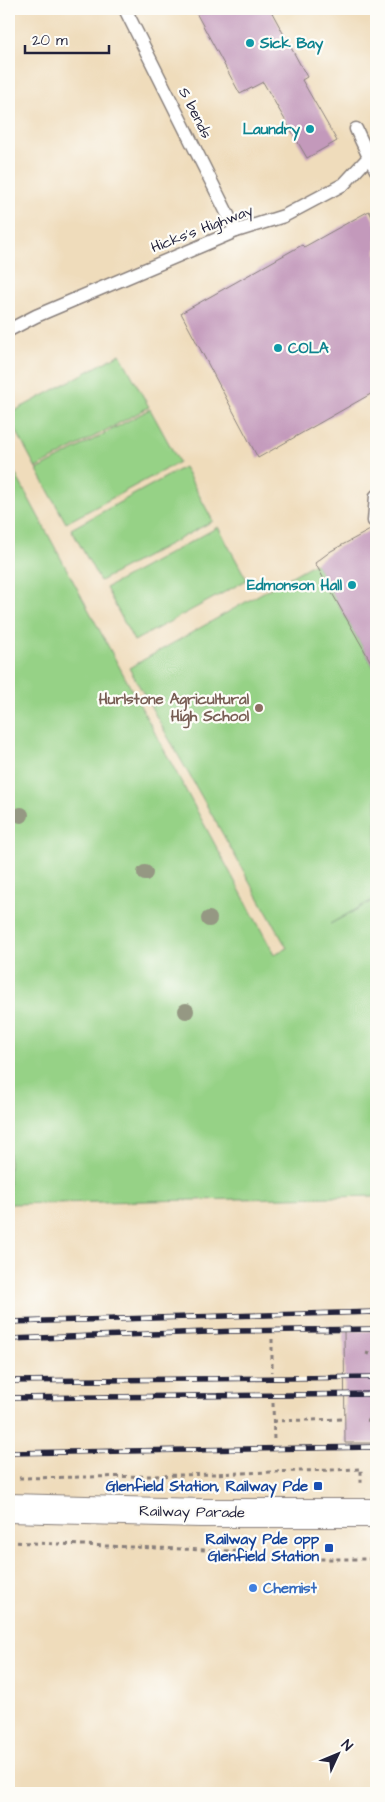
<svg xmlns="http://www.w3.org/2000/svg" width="385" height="1802" viewBox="0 0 385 1802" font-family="'Architects Daughter',sans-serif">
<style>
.park{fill:#96d286;stroke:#5c7a60}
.building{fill:#c399bb}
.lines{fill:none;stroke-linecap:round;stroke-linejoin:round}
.lane-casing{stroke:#887f7b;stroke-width:15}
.secondary-casing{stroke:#887f7b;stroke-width:30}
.path{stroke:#887f7b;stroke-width:3;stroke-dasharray:4 4;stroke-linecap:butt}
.lane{stroke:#fff;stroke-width:12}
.secondary{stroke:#fff;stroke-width:28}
.rail-casing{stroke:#22223b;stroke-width:5.5}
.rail{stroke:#fdfcf7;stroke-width:4;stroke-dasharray:11;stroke-linecap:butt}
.tree{fill:#959883}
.culture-dot{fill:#0f9aa8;stroke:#fdfcf7;stroke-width:2}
.education-dot{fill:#8d6e63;stroke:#fdfcf7;stroke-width:2}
.transit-dot{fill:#1a4fb4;stroke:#fdfcf7;stroke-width:2}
.shop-dot{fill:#3f7fe0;stroke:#fdfcf7;stroke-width:2}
.labels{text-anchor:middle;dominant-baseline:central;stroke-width:4.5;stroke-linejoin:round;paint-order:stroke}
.culture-label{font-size:15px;font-weight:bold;fill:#0d838f;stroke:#fdfcf7;text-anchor:start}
.street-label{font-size:15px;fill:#22223b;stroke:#fdfcf7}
.education-label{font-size:15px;font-weight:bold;fill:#785e54;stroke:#fdfcf7;text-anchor:end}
.transit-label{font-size:15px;font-weight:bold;fill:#164399;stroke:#fdfcf7;text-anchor:end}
.shop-label{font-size:15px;font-weight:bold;fill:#366cbe;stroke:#fdfcf7;text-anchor:start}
</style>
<rect width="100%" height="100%" fill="#fdfcf7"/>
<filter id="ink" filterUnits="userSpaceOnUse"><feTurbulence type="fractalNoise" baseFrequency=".02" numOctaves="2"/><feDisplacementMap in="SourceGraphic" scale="10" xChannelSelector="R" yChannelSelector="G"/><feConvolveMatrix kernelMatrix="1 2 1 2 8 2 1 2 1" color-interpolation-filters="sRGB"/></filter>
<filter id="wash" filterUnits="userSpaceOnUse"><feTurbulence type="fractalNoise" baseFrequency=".0096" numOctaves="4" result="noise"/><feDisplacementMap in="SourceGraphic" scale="20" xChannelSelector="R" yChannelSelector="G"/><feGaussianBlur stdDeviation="1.12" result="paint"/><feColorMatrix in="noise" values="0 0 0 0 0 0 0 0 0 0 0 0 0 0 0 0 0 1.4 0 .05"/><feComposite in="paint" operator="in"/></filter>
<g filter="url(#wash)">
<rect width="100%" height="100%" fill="#efdcbb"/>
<!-- park -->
<g class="park">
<polygon points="120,354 149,407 36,468 9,417 9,414"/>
<polygon points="150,409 179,462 66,523 37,470"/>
<polygon points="9,462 274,954 287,948 129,668 315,563 376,671 376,898 330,924 376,899 376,1196 9,1204"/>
<polygon points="184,467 213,521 100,581 71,529"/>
<polygon points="218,527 247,580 134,641 106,588"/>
</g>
<g id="blocks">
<!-- building -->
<g class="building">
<polygon points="194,9 270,9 307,77 302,80 337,141 307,158 263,82 240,94"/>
<polygon points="369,211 376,225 376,391 258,458 181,313 302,245 304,247"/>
<polygon points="372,529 376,529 376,671 315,563 331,551"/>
<polygon points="344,1331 376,1331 376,1443 345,1443"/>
</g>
</g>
</g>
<g filter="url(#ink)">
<use href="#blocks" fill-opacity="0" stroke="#887f7b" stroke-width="1"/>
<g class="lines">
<defs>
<g id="lane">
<polyline points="125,9 236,231"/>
<polyline points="369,157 376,170"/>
<polyline points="9,330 36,316 236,231 284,216 344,184 369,157 356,129"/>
<polyline points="374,521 376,496"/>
</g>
<polyline id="secondary" points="9,1508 200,1513 376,1513"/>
</defs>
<!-- lane casing -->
<use href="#lane" class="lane-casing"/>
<!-- secondary casing -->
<use href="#secondary" class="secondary-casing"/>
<!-- path -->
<g class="path">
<polyline points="272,1339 272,1372"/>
<polyline points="366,1353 373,1355"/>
<polyline points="273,1403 274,1441"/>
<polyline points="367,1420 373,1421"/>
<polyline points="273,1421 345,1419"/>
<polyline points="19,1478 152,1476 361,1469 361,1486"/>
<polyline points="9,1542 255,1552 310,1559 376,1559"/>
</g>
<!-- lane -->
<use href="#lane" class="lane"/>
<!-- secondary -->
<use href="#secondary" class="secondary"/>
<defs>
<g id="rail">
<polyline points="9,1322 376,1312"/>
<polyline points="9,1339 237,1331 376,1329"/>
<polyline points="9,1381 376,1377"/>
<polyline points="9,1398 376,1394"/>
<polyline points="9,1453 376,1447"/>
</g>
</defs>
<!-- rail casing -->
<use href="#rail" class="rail-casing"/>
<!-- rail -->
<use href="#rail" class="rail"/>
</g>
<!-- trees -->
<g class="tree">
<circle cx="21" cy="815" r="8"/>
<circle cx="145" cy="873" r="8"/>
<circle cx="209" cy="919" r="8"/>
<circle cx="186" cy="1011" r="8"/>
</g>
</g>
<!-- markers -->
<g class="culture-dot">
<circle cx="250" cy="43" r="5"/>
<circle cx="310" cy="129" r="5"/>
<circle cx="278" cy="348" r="5"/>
<circle cx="352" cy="585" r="5"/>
</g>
<circle class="education-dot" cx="259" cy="708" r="5"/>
<g class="transit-dot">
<rect x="313" y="1481" width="10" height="10" rx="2.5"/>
<rect x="324" y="1543" width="10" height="10" rx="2.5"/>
</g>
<circle class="shop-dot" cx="253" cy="1588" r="5"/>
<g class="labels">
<!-- culture labels -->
<g class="culture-label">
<text x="260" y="43">Sick Bay</text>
<text x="300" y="129" text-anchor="end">Laundry</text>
<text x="288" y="348">COLA</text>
<text x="342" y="585" text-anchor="end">Edmonson Hall</text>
</g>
<!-- street labels -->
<g class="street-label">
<text transform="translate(195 113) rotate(63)">S bends</text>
<text transform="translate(202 229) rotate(-21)">Hicks's Highway</text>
<text transform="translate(192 1512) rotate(1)">Railway Parade</text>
</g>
<!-- education labels -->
<g class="education-label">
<text x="249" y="699">Hurlstone Agricultural<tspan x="249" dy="17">High School</tspan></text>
</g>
<!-- transit labels -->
<g class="transit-label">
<text x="308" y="1486">Glenfield Station, Railway Pde</text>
<text x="319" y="1539">Railway Pde opp<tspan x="319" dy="17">Glenfield Station</tspan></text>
</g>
<!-- shop labels -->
<g class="shop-label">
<text x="263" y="1588">Chemist</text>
</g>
</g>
<!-- margin -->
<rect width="385" height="1802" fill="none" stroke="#fdfcf7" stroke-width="30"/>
<!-- north arrow -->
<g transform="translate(338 1754) rotate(46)" stroke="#fdfcf7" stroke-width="4" paint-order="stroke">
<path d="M0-4L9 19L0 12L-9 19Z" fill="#22223b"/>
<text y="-8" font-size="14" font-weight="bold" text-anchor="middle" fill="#22223b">N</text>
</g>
<!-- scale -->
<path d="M25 45v8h84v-8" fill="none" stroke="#22223b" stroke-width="2.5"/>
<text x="32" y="45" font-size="15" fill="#22223b" stroke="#fdfcf7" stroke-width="4" paint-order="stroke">20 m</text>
</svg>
